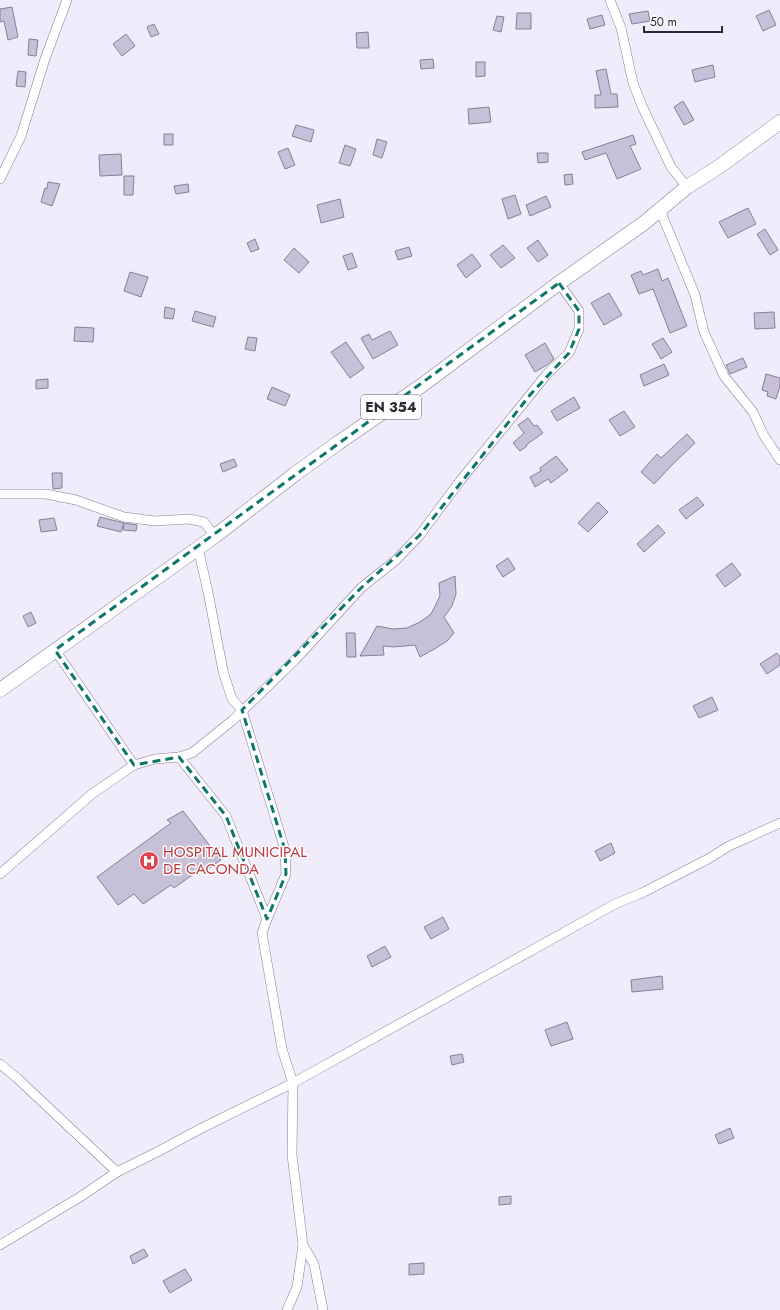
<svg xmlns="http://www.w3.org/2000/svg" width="780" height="1310" viewBox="0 0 780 1310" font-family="Jost,sans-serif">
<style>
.building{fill:#c7c0d9;stroke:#867f96}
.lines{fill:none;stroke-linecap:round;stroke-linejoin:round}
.street-casing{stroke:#847e95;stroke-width:10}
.primary-casing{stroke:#847e95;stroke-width:15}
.street{stroke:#fff;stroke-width:9}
.primary{stroke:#fff;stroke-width:14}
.marked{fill:none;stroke:#0f766e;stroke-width:3;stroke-dasharray:8 5;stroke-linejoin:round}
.labels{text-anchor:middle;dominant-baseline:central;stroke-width:3;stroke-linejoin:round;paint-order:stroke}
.shield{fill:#fcfcfc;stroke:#69676d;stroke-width:1}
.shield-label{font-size:14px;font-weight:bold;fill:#2a2730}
.health-label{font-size:15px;fill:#be3a42;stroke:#fcfcfc;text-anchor:start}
</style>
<rect width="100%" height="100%" fill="#f1ecfc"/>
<!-- building -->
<g class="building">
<polygon points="12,7 18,37 8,40 4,21 0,22 0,9"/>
<polygon points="769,10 776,25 763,31 756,16"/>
<polygon points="648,11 650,21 632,24 629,14"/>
<polygon points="517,13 531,13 531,29 516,29"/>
<polygon points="602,15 605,25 590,29 587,19"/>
<polygon points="497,16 504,17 501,32 493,30"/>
<polygon points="154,24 159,34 151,37 147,27"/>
<polygon points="368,32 369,48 357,48 356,33"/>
<polygon points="126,34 135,46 122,56 113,44"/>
<polygon points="29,39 38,40 36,56 28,55"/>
<polygon points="433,59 434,68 421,69 420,60"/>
<polygon points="476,62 485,62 485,76 476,77"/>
<polygon points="713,65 715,77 695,82 692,70"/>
<polygon points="606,69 611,94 617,94 618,107 595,108 595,95 601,95 596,71"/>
<polygon points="18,71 26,72 25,87 16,86"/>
<polygon points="683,101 694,120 684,125 674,107"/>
<polygon points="489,107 491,122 469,124 468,109"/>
<polygon points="296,125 314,130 311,142 292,136"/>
<rect x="164" y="134" width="9" height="11"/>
<polygon points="633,135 636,144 630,146 641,169 617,179 606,153 585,160 582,152"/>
<polygon points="377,139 387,142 382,158 373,155"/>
<polygon points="345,145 356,149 350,166 339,163"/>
<polygon points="288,148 295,165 285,169 278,152"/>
<polygon points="537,153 548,153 548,162 538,163"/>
<polygon points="121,154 122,175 100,176 99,155"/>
<polygon points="572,174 573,184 565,185 564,175"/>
<polygon points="124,176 134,176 133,195 124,195"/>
<polygon points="48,182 60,184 52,206 41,202 45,188 47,189"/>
<polygon points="188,184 189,192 176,194 174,186"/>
<polygon points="515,195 521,214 508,219 502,199"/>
<polygon points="546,196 551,207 530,216 526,205"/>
<polygon points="340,199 344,217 321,223 317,205"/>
<polygon points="748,208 756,224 728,238 719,222"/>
<polygon points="765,229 778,250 770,255 757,234"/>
<polygon points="255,239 259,249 251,252 247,243"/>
<polygon points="538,240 548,255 538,262 527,248"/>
<polygon points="503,245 515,258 501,268 490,255"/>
<polygon points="409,247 412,256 398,260 395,251"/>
<polygon points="294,248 309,262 299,273 284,260"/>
<polygon points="352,253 357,267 348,270 343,256"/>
<polygon points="472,254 481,266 466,278 457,265"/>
<polygon points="658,269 662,281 668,278 687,326 670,333 653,289 639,294 631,275 641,271 643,275"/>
<polygon points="130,272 148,277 141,297 124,291"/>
<polygon points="609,293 622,315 604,325 591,303"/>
<polygon points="165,307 175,309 173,319 164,318"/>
<polygon points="195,311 216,317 213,327 192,321"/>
<polygon points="774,312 775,328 755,329 754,313"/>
<polygon points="75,327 94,328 93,342 74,341"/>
<polygon points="390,331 398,345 373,359 361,338 369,334 372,340"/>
<polygon points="248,337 257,338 255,351 245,349"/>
<polygon points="663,338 672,352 661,359 652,344"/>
<polygon points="346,342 364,368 350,378 331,352"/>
<polygon points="545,343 554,359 547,365 535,372 525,355"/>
<polygon points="743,358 747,367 730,374 726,365"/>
<polygon points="664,364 669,375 644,386 640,375"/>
<polygon points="766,374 780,378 780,386 776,399 767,396 768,392 762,390"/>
<polygon points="48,379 48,388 36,389 36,380"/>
<polygon points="272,387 290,395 285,406 267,399"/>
<polygon points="574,397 580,408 557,421 551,411"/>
<polygon points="624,411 635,427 620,436 609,420"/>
<polygon points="528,418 534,426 537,425 543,433 526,445 527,446 520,451 513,443 524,433 518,425"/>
<polygon points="687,434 695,443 674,463 654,484 641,472 657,454 661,458"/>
<polygon points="556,456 568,470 551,483 548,479 535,487 530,477 541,471 540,468"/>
<polygon points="234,459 237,466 223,472 220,464"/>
<polygon points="52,473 62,473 62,488 53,489"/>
<polygon points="697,497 704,505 686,519 679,510"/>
<polygon points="598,502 608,512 588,532 578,523"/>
<polygon points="100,517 124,523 121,532 97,526"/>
<polygon points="54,518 57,530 41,532 39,520"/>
<polygon points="124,523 137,525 136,531 123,530"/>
<polygon points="658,525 665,533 644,552 637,544"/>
<polygon points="508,558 515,569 503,577 496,566"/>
<polygon points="732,563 741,575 725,587 716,575"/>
<polygon points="455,576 456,594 452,606 444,617 454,633 447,641 436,648 420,657 415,645 394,647 383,646 384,655 360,656 377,626 393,629 407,628 420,622 431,614 440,596 439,583"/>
<polygon points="31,612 36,623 28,627 23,616"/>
<polygon points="346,633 355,633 356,657 347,657"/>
<polygon points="777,653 780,657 780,665 767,674 760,664"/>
<polygon points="712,697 718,710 699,718 693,706"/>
<polygon points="183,811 221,860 205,871 202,868 174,888 171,885 143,904 134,894 118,905 97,877 171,823 167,820"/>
<polygon points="611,843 615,853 600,861 595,851"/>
<polygon points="443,917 449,929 431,939 424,927"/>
<polygon points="385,946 391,957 372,967 367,956"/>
<polygon points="662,976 663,989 632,992 631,980"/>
<polygon points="567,1022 573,1039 551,1046 545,1030"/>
<polygon points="462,1054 464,1062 452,1065 450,1056"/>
<polygon points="730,1128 734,1138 719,1144 715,1135"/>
<polygon points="511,1196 511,1204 499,1205 499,1197"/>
<polygon points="144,1249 148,1256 133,1264 130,1256"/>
<polygon points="424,1263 424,1274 409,1275 409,1264"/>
<polygon points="185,1269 192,1280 170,1293 163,1281"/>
</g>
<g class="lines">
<defs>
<g id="street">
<polyline points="610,0 621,28 633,83 642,106 671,167 687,187"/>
<polyline points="0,179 21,136 45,59 67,0"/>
<polyline points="660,210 695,295 704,332 724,376 753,412 763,434 780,460"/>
<polyline points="0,494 46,494 76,500 124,517 155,521 189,519 204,522 215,536"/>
<polyline points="198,548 208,592 223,671 232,699 242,710 285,850 286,874 267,919"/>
<polyline points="55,650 134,765"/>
<polyline points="179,757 226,816 267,919 262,933 282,1049 293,1083 292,1155 303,1245 297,1287 287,1310"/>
<polyline points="0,874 92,794 134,765 155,759 179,757 192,753 233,720 295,660 361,588 396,560 419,536 460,481 530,395 547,374 569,353 579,329 579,311 559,283"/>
<polyline points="0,1064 17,1078 117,1172"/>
<polyline points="0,1245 80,1197 117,1172 159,1151 202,1128 293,1083 615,904 644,892 708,859 729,846 780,823"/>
<polyline points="303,1245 314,1264 323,1310"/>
</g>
<polyline id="primary" points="0,690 215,536 295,474 338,443 421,386 559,283 644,223 687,187 720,166 780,122"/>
</defs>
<!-- street casing -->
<use href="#street" class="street-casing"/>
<!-- primary casing -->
<use href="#primary" class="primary-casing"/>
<!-- street -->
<use href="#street" class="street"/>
<!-- primary -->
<use href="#primary" class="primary"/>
</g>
<!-- marked area -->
<path class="marked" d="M559 283 579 311V329L569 353 530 395 419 536 361 588 242 710 285 850 286 874 267 919 226 816 179 757 134 765 55 650Z"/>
<!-- icons -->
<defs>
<symbol id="hospital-disc" viewBox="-11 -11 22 22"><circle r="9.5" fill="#e0444e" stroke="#fcfcfc"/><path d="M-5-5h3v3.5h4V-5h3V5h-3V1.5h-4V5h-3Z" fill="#fff"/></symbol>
</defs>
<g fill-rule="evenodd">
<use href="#hospital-disc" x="138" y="850" width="22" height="22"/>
</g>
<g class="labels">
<!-- shield labels -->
<rect class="shield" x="361" y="395" width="60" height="24" rx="3"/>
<g class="shield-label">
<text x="391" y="407">EN 354</text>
</g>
<!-- health labels -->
<g class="health-label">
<text x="163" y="852">HOSPITAL MUNICIPAL<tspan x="163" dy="17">DE CACONDA</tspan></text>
</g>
</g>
<!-- scale -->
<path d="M644 26v6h78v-6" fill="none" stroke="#2a2730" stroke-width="2"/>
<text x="650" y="26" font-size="12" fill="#2a2730" stroke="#fcfcfc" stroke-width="3" paint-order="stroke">50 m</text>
</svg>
